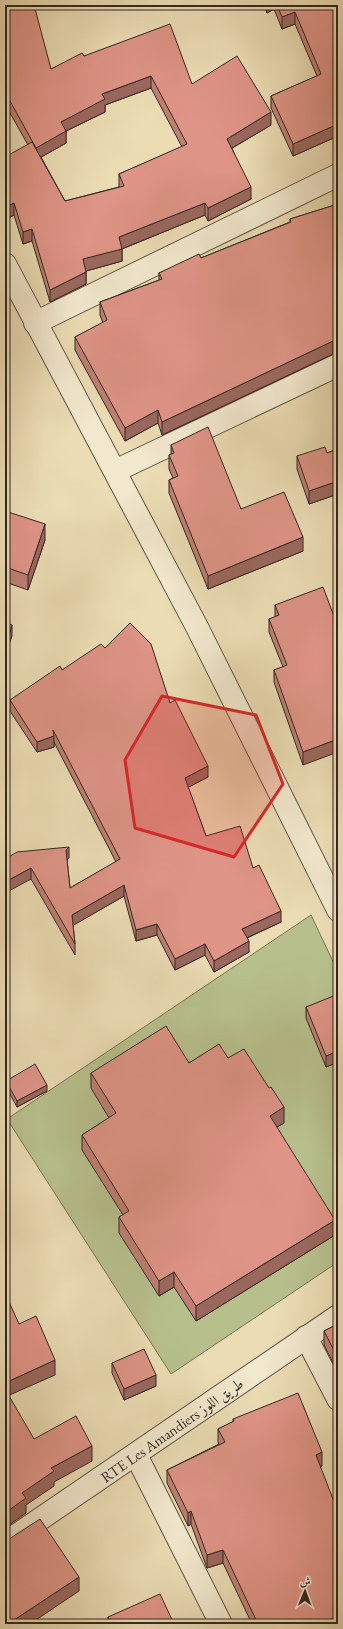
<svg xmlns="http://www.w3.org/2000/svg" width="343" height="1629" viewBox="0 0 343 1629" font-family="'EB Garamond',Amiri,serif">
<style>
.green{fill:#b7c08d;stroke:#757458}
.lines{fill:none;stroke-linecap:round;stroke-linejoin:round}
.minor-casing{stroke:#615446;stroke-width:24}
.minor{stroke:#f2e8ce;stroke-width:22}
.wall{fill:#bf7f73;stroke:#332722;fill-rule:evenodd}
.shaded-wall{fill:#9b685e;stroke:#332722}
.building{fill:#de9486;stroke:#332722}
.marked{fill:#d62828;fill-opacity:0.2;stroke:#d62828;stroke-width:3;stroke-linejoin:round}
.labels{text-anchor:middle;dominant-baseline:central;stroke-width:3;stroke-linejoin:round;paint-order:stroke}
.street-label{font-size:15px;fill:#332722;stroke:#f2e8ce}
</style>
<rect width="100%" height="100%" fill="#ebdcb4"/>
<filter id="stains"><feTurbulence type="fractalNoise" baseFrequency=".005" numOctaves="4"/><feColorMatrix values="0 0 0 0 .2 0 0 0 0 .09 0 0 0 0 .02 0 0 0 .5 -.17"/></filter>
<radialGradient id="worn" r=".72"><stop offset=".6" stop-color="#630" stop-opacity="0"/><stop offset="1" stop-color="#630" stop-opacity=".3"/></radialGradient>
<!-- green -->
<polygon class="green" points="311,915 338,972 338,1262 171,1374 7,1119"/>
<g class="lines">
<defs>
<g id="minor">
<polyline points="5,264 197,627 338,910"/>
<polyline points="35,323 338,175"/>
<polyline points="115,471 338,365"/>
<polyline points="306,1337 338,1399"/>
<polyline points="136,1455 221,1624"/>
<polyline points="5,1543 338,1316"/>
</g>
</defs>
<!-- minor casing -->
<use href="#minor" class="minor-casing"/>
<!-- minor -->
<use href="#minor" class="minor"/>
</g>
<!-- wall -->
<g class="wall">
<path d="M5 5 51 69 84 56 192 84 271 125 232 148 251 199 208 221 205 215 122 249V261L86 271V284L50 302 32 241 23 244 14 215 5 220 28 145 5 104ZM151 88 182 147 119 174V187L65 201 41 157 66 143V131L105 112V105Z"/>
<polygon points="264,5 338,5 338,136 293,156 271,108 271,96 317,76 295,24 282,29 274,9 267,13"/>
<polygon points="338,204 338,353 333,354 162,435 158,423 125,441 75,350 75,337 103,323 100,315 100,302 159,280 159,273 201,258 290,222 290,219"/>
<polygon points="171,445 241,509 303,551 208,589 169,493 169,480 173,478 169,469 169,455 171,455"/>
<polygon points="338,449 338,494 309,504 297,469 297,456 327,453"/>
<polygon points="5,511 45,540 28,590 5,582"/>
<polygon points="275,605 338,627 303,765 274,682 274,670 283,667 269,632 269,619 275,617"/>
<polygon points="105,648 170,703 208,777 188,787 206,836 253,868 281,922 247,938 249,952 214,972 205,955 175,970 157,935 136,941 124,896 73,925 75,944 75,955 31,879 5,859 69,858 67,860 70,888 116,862 54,742 54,747 37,752 10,711 10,700 62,670"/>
<polygon points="338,999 338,1062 326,1067 306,1018 306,1007"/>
<polygon points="228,1058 284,1123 277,1127 335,1235 196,1321 174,1287 159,1296 119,1233 119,1217 123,1215 82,1150 82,1135 109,1118 91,1088 91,1073"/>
<polygon points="6,1081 47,1091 17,1107 6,1087"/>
<polygon points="338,1324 338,1372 324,1345 324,1331"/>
<polygon points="112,1363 156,1386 124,1400 112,1373"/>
<polygon points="233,1419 322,1466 320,1467 338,1624 252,1624 223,1563 207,1568 191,1524 188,1526 167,1483 167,1470 219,1444 218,1442 218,1429 233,1422"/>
<polygon points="108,1617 174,1624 108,1624"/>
</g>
<!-- shaded-wall -->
<g class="shaded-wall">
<polygon points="267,5 274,5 274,9 267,13"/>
<polygon points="295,12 295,24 282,29 282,17"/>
<polygon points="151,76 151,88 105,105 105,112 66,131 66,143 36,160 36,148 61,122 102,94"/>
<polygon points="271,112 271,125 227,151 227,139"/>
<polygon points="338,124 338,136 293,156 293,144"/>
<polygon points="251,187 251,199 208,221 208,208"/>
<polygon points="14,203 14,215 5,220 5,207"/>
<polygon points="205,203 205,215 119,250 122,249 122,261 83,272 83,259 119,237"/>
<polygon points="32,229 32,241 23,244 23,232"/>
<polygon points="86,272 86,284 50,302 50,290"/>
<polygon points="333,341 333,354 162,435 162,422"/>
<polygon points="158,410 158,423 125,441 125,428"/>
<polygon points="338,481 338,494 309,504 309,491"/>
<polygon points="45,524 45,540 28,590 28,575"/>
<polygon points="303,537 303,551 208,589 208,576"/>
<polygon points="12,625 12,636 5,657 5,647"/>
<polygon points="54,736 54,747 37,752 37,742"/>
<polygon points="338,739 338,752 303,765 303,752"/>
<polygon points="208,766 208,777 185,789 185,778"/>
<polygon points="69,847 69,858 66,861 66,850"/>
<polygon points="31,868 31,879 5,893 5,882"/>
<polygon points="124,885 124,896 72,926 72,915"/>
<polygon points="281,911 281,922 242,940 242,929"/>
<polygon points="157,924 157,935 136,941 136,930"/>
<polygon points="249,941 249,952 214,972 214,961"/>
<polygon points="205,944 205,955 175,970 175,959"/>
<polygon points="338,1051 338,1062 326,1067 326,1056"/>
<polygon points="47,1085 47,1091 17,1107 17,1101"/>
<polygon points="284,1107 284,1123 270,1131 270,1116"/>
<polygon points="335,1220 335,1235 196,1321 196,1306"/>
<polygon points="174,1272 174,1287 159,1296 159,1281"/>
<polygon points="55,1360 55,1375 5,1397 5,1383"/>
<polygon points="156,1375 156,1386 124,1400 124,1389"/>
<polygon points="92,1446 92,1461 54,1482 54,1486 26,1505 26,1513 5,1528 5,1513 22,1493 51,1468"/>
<polygon points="322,1452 322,1466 316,1468 316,1455"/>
<polygon points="191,1511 191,1524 188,1526 188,1513"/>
<polygon points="223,1550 223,1563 207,1568 207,1555"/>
<polygon points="79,1577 79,1591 30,1624 8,1624"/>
<polygon points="338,1617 338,1624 315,1624"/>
</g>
<!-- building -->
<g class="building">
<polygon points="5,5 34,5 51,69 82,53 84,56 170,24 192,84 237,56 271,112 227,139 251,187 208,208 205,203 119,237 122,249 83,259 86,272 50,290 32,229 23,232 14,203 5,207 5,157 32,142 65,201 124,186 119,174 187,144 151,76 102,94 105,99 61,122 66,131 36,148 5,92"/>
<polygon points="277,5 338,5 338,124 293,144 271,96 321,74 295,12 282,17"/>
<polygon points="338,204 338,340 333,341 162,422 158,410 125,428 75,337 107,320 100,302 162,279 159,273 199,254 201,258 291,222 290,219"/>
<polygon points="208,427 241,509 284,492 303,537 208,576 169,480 178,476 169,455 174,453 171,445"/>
<polygon points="325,447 327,453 338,449 338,481 309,491 297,456"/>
<polygon points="5,511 45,524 28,575 5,567"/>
<polygon points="323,587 338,627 338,739 303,752 274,670 287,665 269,619 279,615 275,605"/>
<polygon points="5,622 12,625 5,647"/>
<polygon points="130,623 151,644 170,703 175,700 208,766 185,778 206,836 240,826 253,868 259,865 281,911 242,929 249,941 214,961 205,944 175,959 157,924 136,930 124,885 72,915 75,944 31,868 5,882 5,859 17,852 69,847 66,850 70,888 120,859 53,730 54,736 37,742 10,700 60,666 62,670 101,644 105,648"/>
<polygon points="336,995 338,999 338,1051 326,1056 306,1007"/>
<polygon points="166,1026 189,1063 219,1044 228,1058 244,1049 269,1088 271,1087 284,1107 270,1116 335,1220 196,1306 174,1272 159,1281 119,1217 129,1211 82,1135 116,1113 91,1073"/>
<polygon points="35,1064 47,1085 17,1101 6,1081"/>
<polygon points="5,1293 19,1324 36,1316 55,1360 5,1383"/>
<polygon points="338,1324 338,1358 324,1331"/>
<polygon points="144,1349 156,1375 124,1389 112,1363"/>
<polygon points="5,1389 34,1439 76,1416 92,1446 51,1468 54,1471 22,1493 26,1498 5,1513"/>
<polygon points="298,1393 322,1452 316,1455 338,1512 338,1617 315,1624 258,1624 223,1550 207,1555 191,1511 188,1513 167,1470 225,1442 218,1429 234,1421 233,1419"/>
<polygon points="40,1519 79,1577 8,1624 5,1624 5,1540 6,1541"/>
<polygon points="160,1594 174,1624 111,1624 108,1617"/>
</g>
<!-- marked area -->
<path class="marked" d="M162 696 256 715 283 784 234 857 135 828 125 760Z"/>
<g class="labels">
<!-- street labels -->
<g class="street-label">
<text transform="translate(172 1430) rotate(-35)">RTE Les Amandiers طريق اللوز</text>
</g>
</g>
<!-- margin -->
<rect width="343" height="1629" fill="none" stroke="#ebdcb4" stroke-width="20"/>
<rect x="6" y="6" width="331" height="1617" fill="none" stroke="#332722" stroke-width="2"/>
<rect x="10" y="10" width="323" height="1609" fill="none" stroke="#332722"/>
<!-- north arrow -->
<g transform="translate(305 1591) rotate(1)" stroke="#f2e8ce" stroke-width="3" paint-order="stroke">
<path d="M0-3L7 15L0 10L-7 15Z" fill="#332722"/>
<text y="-6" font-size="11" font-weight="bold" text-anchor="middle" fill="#332722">ش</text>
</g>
<rect width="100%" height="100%" filter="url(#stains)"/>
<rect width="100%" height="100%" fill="url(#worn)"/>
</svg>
